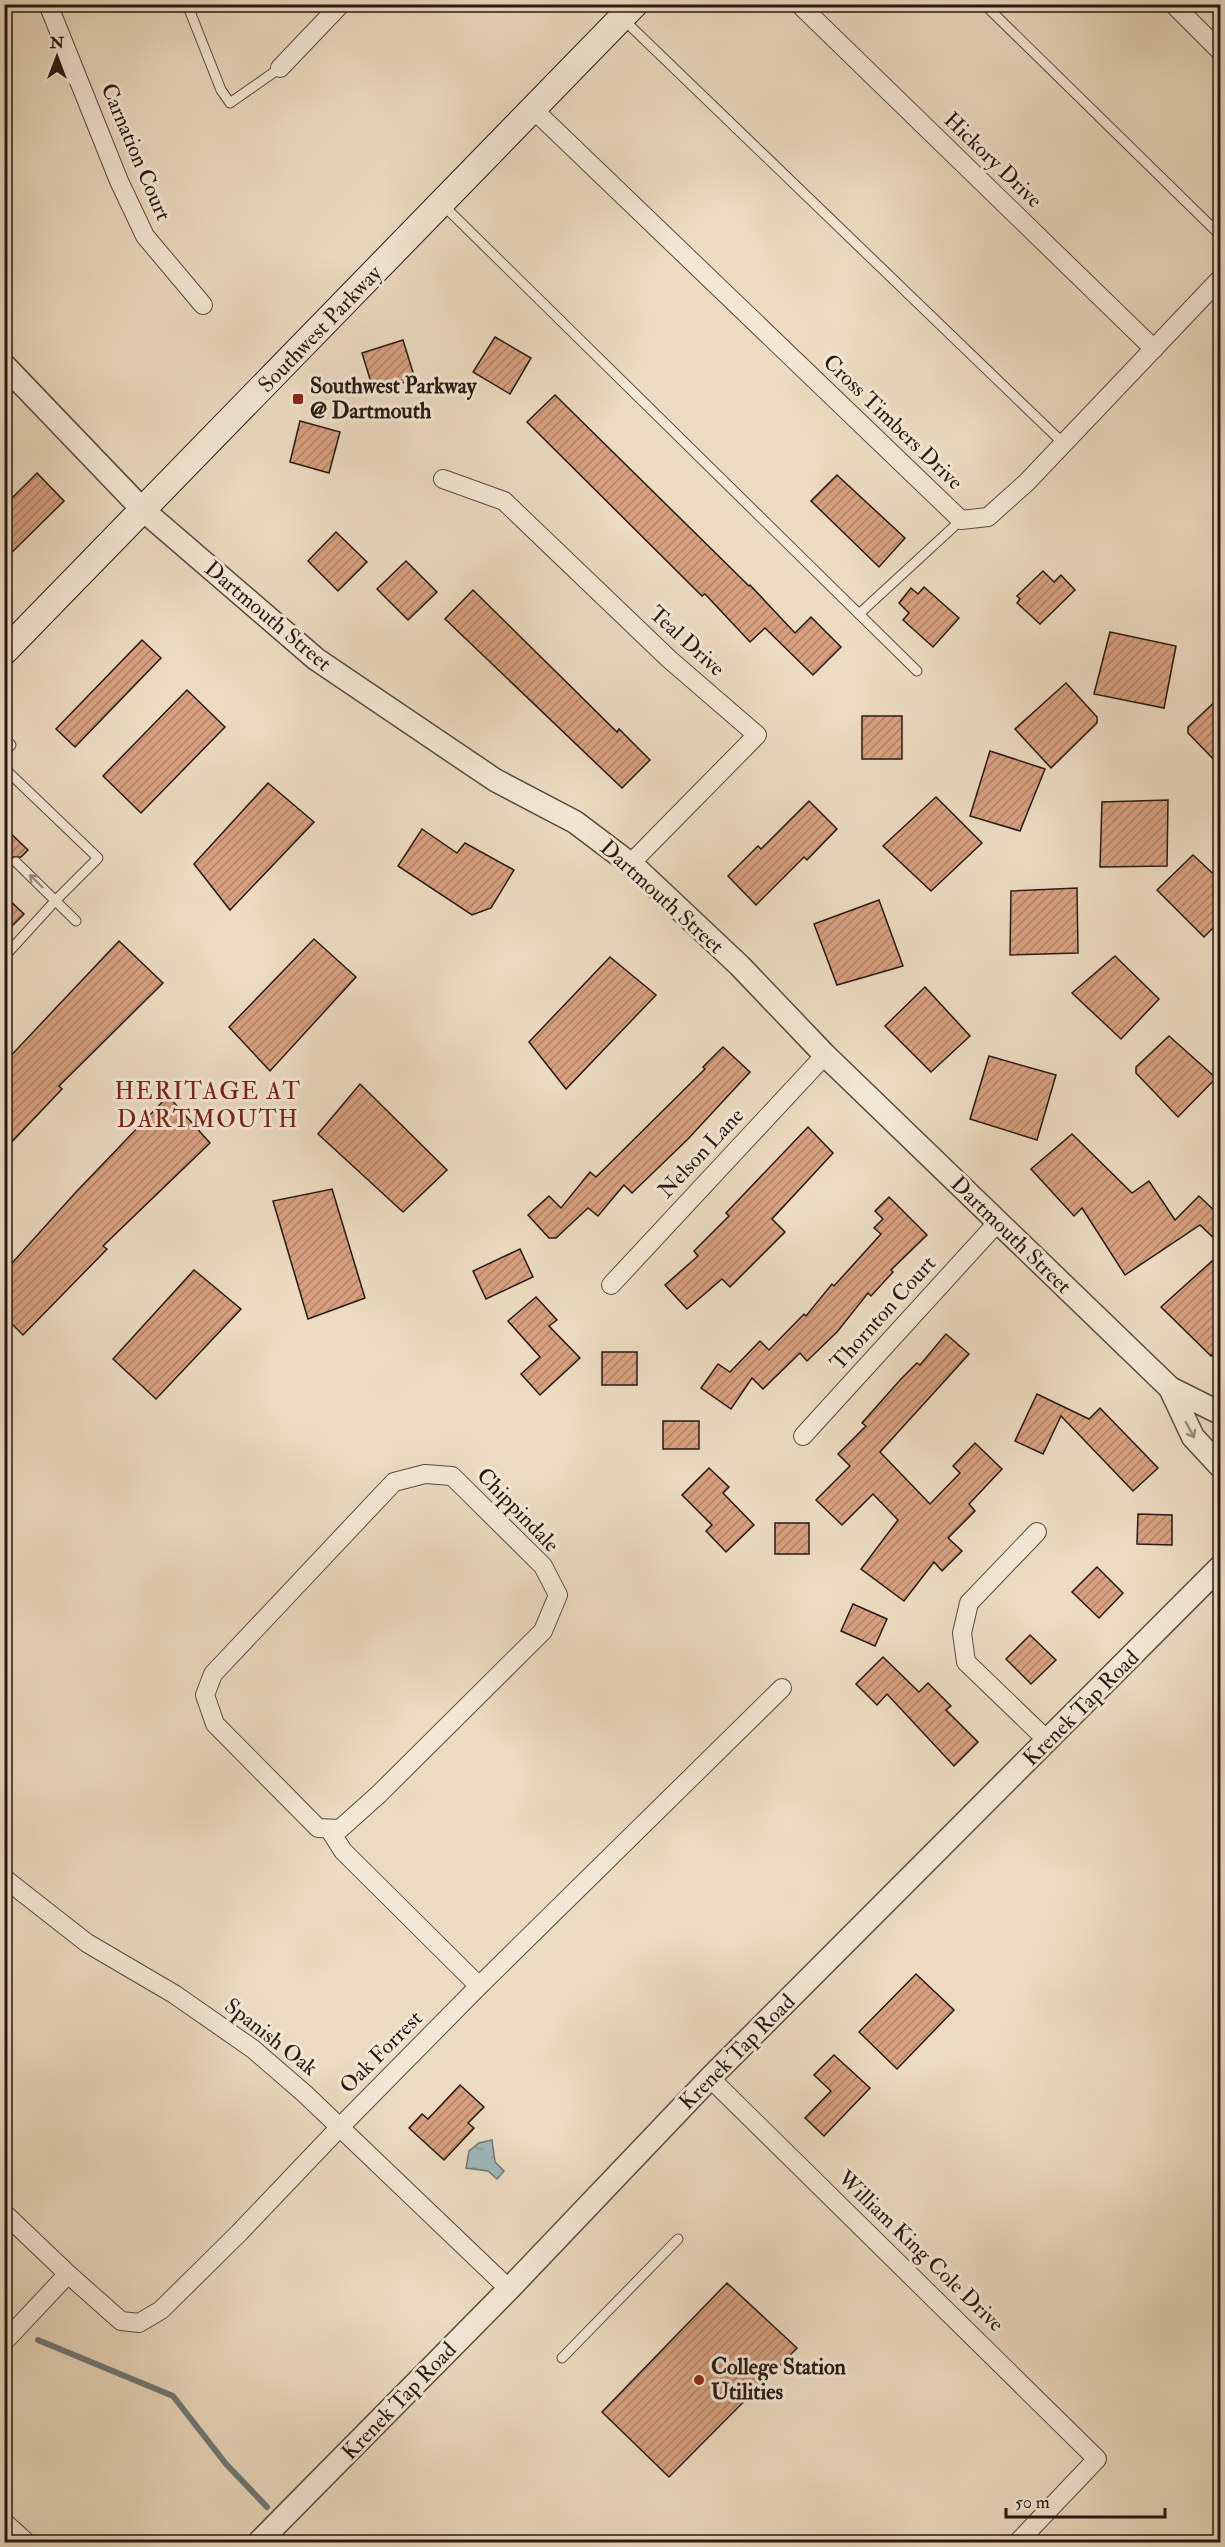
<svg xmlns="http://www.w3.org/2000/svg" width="1225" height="2547" viewBox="0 0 1225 2547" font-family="'IM FELL Double Pica',serif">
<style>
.water{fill:url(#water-ripples);stroke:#6d7979;stroke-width:1.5}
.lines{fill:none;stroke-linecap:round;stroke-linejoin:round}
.stream{stroke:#6d7979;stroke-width:6}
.building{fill:url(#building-hatch);stroke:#261914;stroke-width:1.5}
.service-casing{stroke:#584a3f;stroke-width:11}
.minor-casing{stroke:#584a3f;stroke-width:20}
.tertiary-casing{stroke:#584a3f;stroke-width:25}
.secondary-casing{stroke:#261914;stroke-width:28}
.service{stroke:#f3e8d6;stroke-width:9}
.minor{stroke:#f3e8d6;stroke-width:18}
.tertiary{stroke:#f3e8d6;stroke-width:22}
.secondary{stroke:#f3e8d6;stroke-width:26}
.oneway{stroke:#978b7f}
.poi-dot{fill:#8f2418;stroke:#f3e8d6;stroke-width:2}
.labels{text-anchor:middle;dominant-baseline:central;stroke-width:6;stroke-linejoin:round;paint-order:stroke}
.street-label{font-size:22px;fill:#261914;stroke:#f3e8d6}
.poi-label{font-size:22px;font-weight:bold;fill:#261914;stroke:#f3e8d6;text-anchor:start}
.neighbourhood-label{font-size:24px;letter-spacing:1.5px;fill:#7a1f14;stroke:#f3e8d6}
</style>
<defs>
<pattern id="water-ripples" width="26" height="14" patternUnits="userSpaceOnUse" patternTransform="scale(1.5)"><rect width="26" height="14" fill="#9db9bc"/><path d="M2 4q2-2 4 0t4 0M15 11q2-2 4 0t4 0" fill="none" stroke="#879ea1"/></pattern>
<pattern id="building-hatch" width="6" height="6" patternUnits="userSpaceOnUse" patternTransform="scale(1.5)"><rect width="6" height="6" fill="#d8a07f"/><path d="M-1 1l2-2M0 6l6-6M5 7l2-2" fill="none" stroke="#af8267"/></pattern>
</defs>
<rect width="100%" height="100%" fill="#ecdbc0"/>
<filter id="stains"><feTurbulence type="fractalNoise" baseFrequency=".00333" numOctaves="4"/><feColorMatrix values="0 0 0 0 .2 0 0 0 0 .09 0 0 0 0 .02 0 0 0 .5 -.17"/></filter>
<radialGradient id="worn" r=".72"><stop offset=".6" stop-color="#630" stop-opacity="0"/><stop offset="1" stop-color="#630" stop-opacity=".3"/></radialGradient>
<!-- water -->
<polygon class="water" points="492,2140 495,2162 504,2171 497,2179 488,2171 466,2168 469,2151 479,2143"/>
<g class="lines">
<!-- stream -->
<polyline class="stream" points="38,2340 173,2396 226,2464 267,2507"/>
</g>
<!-- building -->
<g class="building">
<polygon points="495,337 531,358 510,394 473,372"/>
<polygon points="403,340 415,379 374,392 362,353"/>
<polygon points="555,395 749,586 750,585 795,633 811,617 841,647 813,675 765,628 750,642 705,594 702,596 527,422"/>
<polygon points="300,421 340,432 329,473 290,462"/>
<polygon points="37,473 64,501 4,560 4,506"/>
<polygon points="837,475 905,538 879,567 811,501"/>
<polygon points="336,532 367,562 338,591 308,561"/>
<polygon points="406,561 437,592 408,620 377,589"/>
<polygon points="1043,571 1054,582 1061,575 1075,590 1040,624 1017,603 1020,599 1017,596"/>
<polygon points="924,587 959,618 933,647 903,620 909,613 899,603 911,588 918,594"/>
<polygon points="473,590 617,732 619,729 650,760 622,788 445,619"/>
<polygon points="1110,632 1176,646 1164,708 1094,694"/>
<polygon points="142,640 161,658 75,747 56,729"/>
<polygon points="1066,683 1097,717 1097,723 1051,768 1015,729"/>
<polygon points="187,690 225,727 141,813 103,776"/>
<polygon points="1221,696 1221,767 1188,733 1188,727"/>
<rect x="862" y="716" width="40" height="43"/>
<polygon points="990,751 1045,769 1020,831 970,816"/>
<polygon points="268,783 314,822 230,910 194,864"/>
<polygon points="936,797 982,843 931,891 883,846"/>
<polygon points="1168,800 1167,866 1100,867 1102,802"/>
<polygon points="809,801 837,829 807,860 804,857 756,905 728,876 758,846 761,849"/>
<polygon points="4,827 28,850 21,857 12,857 9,861 11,867 4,873"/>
<polygon points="422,829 457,853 465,843 514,870 491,908 472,915 398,866"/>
<polygon points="1193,855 1221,881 1221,920 1204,937 1157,890"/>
<polygon points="1077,888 1078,953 1010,955 1011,891"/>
<polygon points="4,895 24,914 4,934"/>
<polygon points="879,900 903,966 837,985 814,924"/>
<polygon points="314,939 356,977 270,1071 229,1027"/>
<polygon points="119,941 163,983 59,1086 62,1089 4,1150 4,1063"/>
<polygon points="1115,956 1159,999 1121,1039 1072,993"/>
<polygon points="610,957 656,995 566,1089 529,1042"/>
<polygon points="925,987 970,1036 931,1072 885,1026"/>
<polygon points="1169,1036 1216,1078 1178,1117 1136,1073 1136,1067"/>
<polygon points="723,1047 750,1072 688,1139 632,1193 624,1185 598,1216 588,1208 556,1238 549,1238 528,1215 549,1196 561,1208 590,1172 596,1177 705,1069 703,1067"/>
<polygon points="989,1056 1056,1075 1037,1140 970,1119"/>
<polygon points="360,1084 447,1170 403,1212 318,1134"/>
<polygon points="168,1096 210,1143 103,1246 107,1249 23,1335 4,1316 4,1272 76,1192"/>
<polygon points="808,1127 833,1153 772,1219 785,1232 730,1287 722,1279 687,1309 665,1285 698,1256 694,1251 729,1216 726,1213"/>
<polygon points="1072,1134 1132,1193 1149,1181 1175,1220 1199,1196 1221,1217 1221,1245 1200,1225 1125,1275 1082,1208 1074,1216 1031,1169"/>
<polygon points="332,1189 365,1298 308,1319 273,1201"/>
<polygon points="889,1197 927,1235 891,1270 893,1272 871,1296 868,1293 837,1332 807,1361 800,1353 763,1389 752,1378 731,1409 701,1388 718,1364 730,1372 760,1341 769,1350 804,1314 806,1316 832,1284 834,1286 881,1234 874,1228 883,1219 875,1211"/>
<polygon points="520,1249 533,1277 486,1299 473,1271"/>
<polygon points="1221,1253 1221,1346 1211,1356 1161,1307"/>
<polygon points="194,1270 241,1309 156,1399 113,1359"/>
<polygon points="536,1297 557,1320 549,1326 580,1358 540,1395 521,1374 540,1357 508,1321"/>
<polygon points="946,1334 969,1354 880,1452 930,1504 960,1473 953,1466 975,1443 1002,1469 969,1504 975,1511 948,1538 962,1551 942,1571 934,1562 904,1601 861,1569 898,1520 873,1494 842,1525 816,1500 850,1466 838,1454 866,1426 862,1423 901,1379 917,1363 920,1365"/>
<rect x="602" y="1352" width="35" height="33"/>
<polygon points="1037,1394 1089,1419 1100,1408 1158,1468 1133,1491 1061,1416 1043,1454 1015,1441"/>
<rect x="663" y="1421" width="36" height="28"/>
<polygon points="709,1468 729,1487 723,1493 754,1525 726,1552 706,1531 712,1525 682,1495"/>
<polygon points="1138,1514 1172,1515 1172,1545 1137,1544"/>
<rect x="775" y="1523" width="34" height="31"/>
<polygon points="1097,1567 1123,1593 1099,1618 1072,1592"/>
<polygon points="853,1604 887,1619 875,1646 841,1631"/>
<polygon points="1030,1635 1056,1660 1031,1684 1006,1659"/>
<polygon points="883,1657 919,1692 928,1683 951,1706 946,1710 978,1742 954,1766 887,1694 877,1705 856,1684"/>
<polygon points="916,1974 954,2010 897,2069 859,2032"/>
<polygon points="834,2055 870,2088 824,2136 805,2118 831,2091 814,2075"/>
<polygon points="460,2085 484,2107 468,2123 474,2128 444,2160 409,2128 422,2114 428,2119"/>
<polygon points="727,2283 797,2348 669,2477 602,2412"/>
</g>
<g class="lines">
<defs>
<g id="service">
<polyline points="187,4 221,90 230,103 280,68"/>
<polyline points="984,4 1220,235"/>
<polyline points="624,20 1064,444"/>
<polyline points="442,204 917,671"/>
<polyline points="859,614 961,520"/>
<polyline points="4,738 11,745 4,752"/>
<polyline points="4,768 98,858 56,900 4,957"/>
<polyline points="16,862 76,921"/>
<polyline points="562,2358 678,2239"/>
</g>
<g id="minor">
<polyline points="48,4 119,181 145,236 203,305"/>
<polyline points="799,4 1154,349"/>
<polyline points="1173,4 1220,51"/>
<polyline points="280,68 341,4"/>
<polyline points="533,109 961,520 988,517 1027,482 1220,279"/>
<polyline points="4,388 14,377"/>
<polyline points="443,479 504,501 669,659 757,735 630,864"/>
<polyline points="611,1285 825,1055"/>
<polyline points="803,1436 998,1222"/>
<polygon points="425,1474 452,1476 543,1566 558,1595 543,1631 379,1794 340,1829 318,1828 215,1724 205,1695 213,1674 394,1482"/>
<polyline points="1037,1532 969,1603 962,1633 966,1662 1048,1741"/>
<polyline points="329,1829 343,1851 479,1986"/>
<polyline points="4,1878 87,1943 174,1994 253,2049 305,2094 509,2289"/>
<polyline points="710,2078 1097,2459 1018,2542"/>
<polyline points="4,2213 68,2274 121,2321 139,2323 161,2310 239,2233 339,2128 479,1986 782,1688"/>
<polyline points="4,2342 68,2274"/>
<polyline points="4,2522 26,2542"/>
</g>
<g id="tertiary">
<polyline points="4,365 143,510 316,659 495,780 575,822 636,868 740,966 825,1055 1170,1388 1220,1413"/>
<polyline points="1170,1388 1193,1437 1220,1466"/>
<polyline points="259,2542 509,2289 710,2078 1220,1567"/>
</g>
<polyline id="secondary" points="4,652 635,4"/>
</defs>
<!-- service casing -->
<use href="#service" class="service-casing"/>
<!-- minor casing -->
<use href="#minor" class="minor-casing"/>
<!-- tertiary casing -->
<use href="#tertiary" class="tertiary-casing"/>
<!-- secondary casing -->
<use href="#secondary" class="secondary-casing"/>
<!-- service -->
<use href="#service" class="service"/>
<!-- minor -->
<use href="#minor" class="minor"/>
<!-- tertiary -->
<use href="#tertiary" class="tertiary"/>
<!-- secondary -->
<use href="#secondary" class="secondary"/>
</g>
<!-- one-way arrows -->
<defs><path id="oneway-shaft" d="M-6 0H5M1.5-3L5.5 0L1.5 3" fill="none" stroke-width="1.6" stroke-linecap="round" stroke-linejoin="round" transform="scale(1.5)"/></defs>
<g class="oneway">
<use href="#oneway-shaft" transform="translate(36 881) rotate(-136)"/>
<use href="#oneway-shaft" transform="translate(1190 1430) rotate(62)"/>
</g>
<!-- markers -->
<g class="poi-dot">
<rect x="292" y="393" width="12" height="12" rx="3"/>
<circle cx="699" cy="2380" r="6"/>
</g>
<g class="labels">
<!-- street labels -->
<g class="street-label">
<text transform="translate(136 152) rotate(67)">Carnation Court</text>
<text transform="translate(993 160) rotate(44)">Hickory Drive</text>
<text transform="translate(320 329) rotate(-46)">Southwest Parkway</text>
<text transform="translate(893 422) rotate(44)">Cross Timbers Drive</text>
<text transform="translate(268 616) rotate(40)">Dartmouth Street</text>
<text transform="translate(687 641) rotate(42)">Teal Drive</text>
<text transform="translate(662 897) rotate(42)">Dartmouth Street</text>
<text transform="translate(701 1153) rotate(-47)">Nelson Lane</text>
<text transform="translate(1011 1235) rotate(44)">Dartmouth Street</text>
<text transform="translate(883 1313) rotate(-48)">Thornton Court</text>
<text transform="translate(518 1510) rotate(46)">Chippindale</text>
<text transform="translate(1081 1708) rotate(-45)">Krenek Tap Road</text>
<text transform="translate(271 2037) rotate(38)">Spanish Oak</text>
<text transform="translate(381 2052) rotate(-45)">Oak Forrest</text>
<text transform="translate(737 2052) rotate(-45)">Krenek Tap Road</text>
<text transform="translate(921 2251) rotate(44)">William King Cole Drive</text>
<text transform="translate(399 2401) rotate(-46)">Krenek Tap Road</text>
</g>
<!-- poi labels -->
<g class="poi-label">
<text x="310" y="386">Southwest Parkway<tspan x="310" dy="25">@ Dartmouth</tspan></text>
<text x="711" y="2367">College Station<tspan x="711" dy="25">Utilities</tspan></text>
</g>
<!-- neighbourhood labels -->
<g class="neighbourhood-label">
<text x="208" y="1091">HERITAGE AT<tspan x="208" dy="28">DARTMOUTH</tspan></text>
</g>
</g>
<!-- margin -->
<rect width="1225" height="2547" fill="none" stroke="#ecdbc0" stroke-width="24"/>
<rect x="6" y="6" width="1213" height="2535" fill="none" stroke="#261914" stroke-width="3"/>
<rect x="12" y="12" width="1201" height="2523" fill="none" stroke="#261914" stroke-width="1.5"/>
<!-- north arrow -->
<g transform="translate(57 57)" stroke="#f3e8d6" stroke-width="4.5" paint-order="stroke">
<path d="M0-4.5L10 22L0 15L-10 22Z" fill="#261914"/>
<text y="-9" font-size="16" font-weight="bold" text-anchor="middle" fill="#261914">N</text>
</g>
<!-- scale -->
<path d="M1006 2508v9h159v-9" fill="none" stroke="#261914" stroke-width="3"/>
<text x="1015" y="2508" font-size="18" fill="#261914" stroke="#f3e8d6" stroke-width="4.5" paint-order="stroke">50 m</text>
<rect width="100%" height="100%" filter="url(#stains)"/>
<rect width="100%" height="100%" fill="url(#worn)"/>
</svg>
